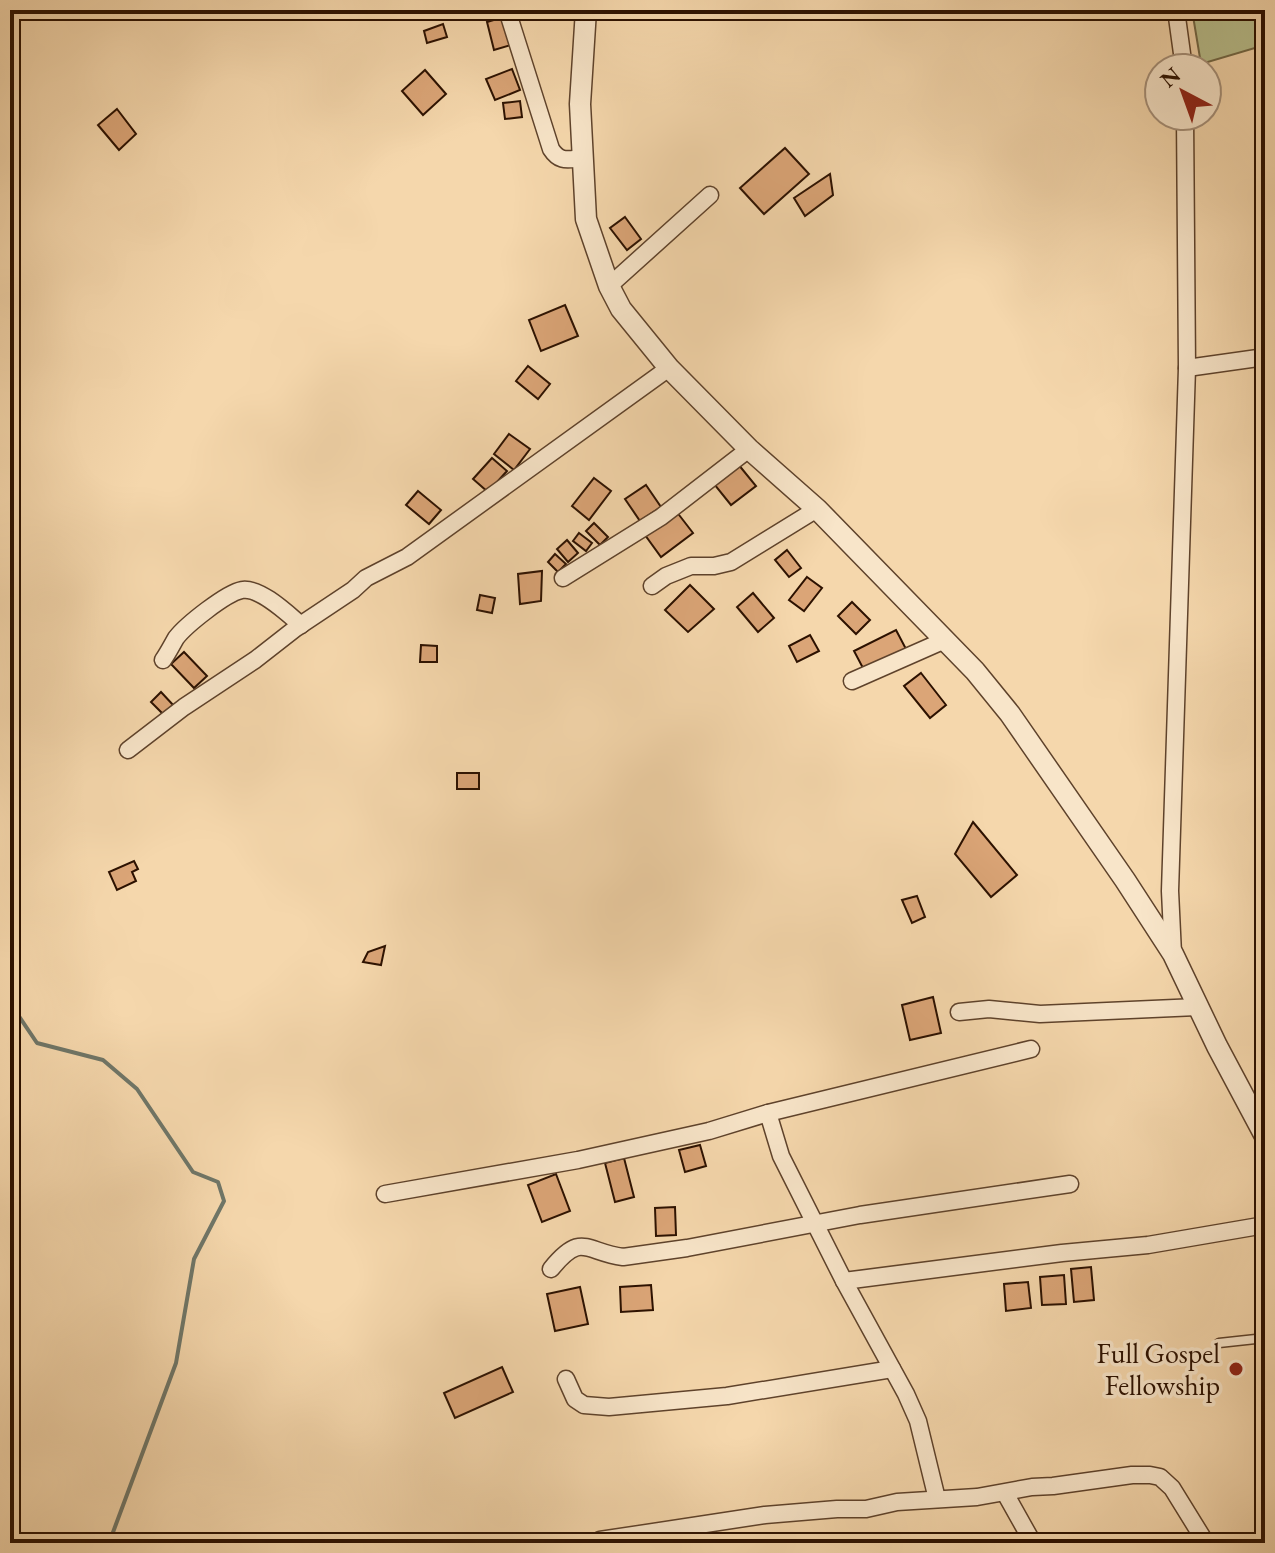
<svg xmlns="http://www.w3.org/2000/svg" width="1275" height="1553" viewBox="0 0 1275 1553" font-family="'EB Garamond',serif">
<style>
.green{fill:#b8bf8d;stroke:#726846;stroke-width:2}
.lines{fill:none;stroke-linecap:round;stroke-linejoin:round}
.stream{stroke:#6f7668;stroke-width:4}
.building{fill:#dba577;stroke:#2c1100;stroke-width:2}
.service-casing{stroke:#5e422b;stroke-width:11}
.minor-casing{stroke:#5e422b;stroke-width:19}
.tertiary-casing{stroke:#5e422b;stroke-width:23}
.service{stroke:#f8e5c9;stroke-width:8}
.minor{stroke:#f8e5c9;stroke-width:16}
.tertiary{stroke:#f8e5c9;stroke-width:20}
.poi-dot{fill:#8f2418;stroke:#f8e5c9;stroke-width:3}
.labels{text-anchor:middle;dominant-baseline:central;stroke-width:7;stroke-linejoin:round;paint-order:stroke}
.poi-label{font-size:28px;fill:#2c1100;stroke:#f8e5c9;text-anchor:end}
</style>
<rect width="100%" height="100%" fill="#f5d7ac"/>
<filter id="stains"><feTurbulence type="fractalNoise" baseFrequency=".0025" numOctaves="4"/><feColorMatrix values="0 0 0 0 .2 0 0 0 0 .09 0 0 0 0 .02 0 0 0 .5 -.17"/></filter>
<radialGradient id="worn" r=".72"><stop offset=".6" stop-color="#630" stop-opacity="0"/><stop offset="1" stop-color="#630" stop-opacity=".3"/></radialGradient>
<!-- green -->
<polygon class="green" points="1192,10 1265,10 1265,45 1201,64"/>
<g class="lines">
<!-- stream -->
<polyline class="stream" points="10,1003 37,1043 103,1060 137,1089 193,1172 218,1182 224,1201 194,1259 176,1363 109,1543"/>
</g>
<!-- building -->
<g class="building">
<polygon points="507,16 514,44 494,50 487,22"/>
<polygon points="443,24 447,37 427,43 424,31"/>
<polygon points="512,69 520,90 495,100 486,79"/>
<polygon points="425,70 446,94 423,115 402,91"/>
<polygon points="520,101 522,117 505,119 503,103"/>
<polygon points="117,109 136,134 119,150 98,125"/>
<polygon points="785,148 809,174 764,214 740,188"/>
<polygon points="830,174 833,195 805,216 794,198"/>
<polygon points="625,217 641,239 627,250 610,228"/>
<polygon points="565,305 578,336 541,351 529,320"/>
<polygon points="528,366 550,384 538,399 516,381"/>
<polygon points="509,434 530,449 514,470 494,454"/>
<polygon points="492,458 507,471 488,492 473,479"/>
<polygon points="738,464 756,486 731,505 714,484"/>
<polygon points="594,478 611,491 589,520 572,506"/>
<polygon points="646,485 661,507 640,521 625,499"/>
<polygon points="418,491 441,510 429,524 406,505"/>
<polygon points="676,511 693,533 661,557 645,535"/>
<polygon points="594,523 608,537 600,545 586,531"/>
<polygon points="579,533 592,543 586,551 573,541"/>
<polygon points="567,540 578,553 568,562 557,549"/>
<polygon points="787,550 801,568 789,577 775,560"/>
<polygon points="555,554 566,564 558,572 548,562"/>
<polygon points="542,571 541,601 520,604 518,574"/>
<polygon points="807,577 822,588 804,611 789,600"/>
<polygon points="690,585 714,609 688,632 665,610"/>
<polygon points="753,593 774,618 758,632 737,607"/>
<polygon points="480,595 495,598 492,613 477,610"/>
<polygon points="852,602 870,620 856,634 838,616"/>
<polygon points="896,630 906,649 864,670 854,651"/>
<polygon points="810,635 819,651 797,662 789,646"/>
<polygon points="421,645 437,646 437,662 420,662"/>
<polygon points="184,652 207,676 194,688 171,664"/>
<polygon points="921,673 946,705 930,718 904,686"/>
<polygon points="161,692 174,706 164,715 151,702"/>
<rect x="457" y="773" width="22" height="16"/>
<polygon points="973,822 1017,875 991,897 955,854"/>
<polygon points="134,861 138,869 132,872 136,881 117,890 109,872"/>
<polygon points="917,896 925,917 912,923 902,900"/>
<polygon points="385,946 381,965 363,962 368,952"/>
<polygon points="933,997 941,1033 910,1040 902,1005"/>
<polygon points="700,1145 706,1166 685,1172 679,1150"/>
<polygon points="624,1158 634,1197 615,1202 605,1163"/>
<polygon points="556,1174 570,1211 542,1222 528,1185"/>
<polygon points="675,1207 676,1235 656,1236 655,1208"/>
<polygon points="1091,1267 1094,1300 1074,1302 1071,1269"/>
<polygon points="1064,1275 1066,1304 1042,1305 1040,1277"/>
<polygon points="1028,1282 1031,1308 1006,1311 1004,1284"/>
<polygon points="651,1285 653,1310 621,1312 620,1287"/>
<polygon points="580,1287 588,1324 555,1331 547,1294"/>
<polygon points="502,1367 513,1392 455,1418 444,1393"/>
</g>
<g class="lines">
<defs>
<polyline id="service" points="1219,1343 1265,1338"/>
<g id="minor">
<path d="M507 10 551 149C560 163 568 159 583 158"/>
<polyline points="1176,10 1184,68"/>
<polyline points="609,286 710,195"/>
<polyline points="1187,368 1265,357"/>
<polyline points="563,578 661,517 749,449"/>
<polyline points="652,586 666,576 691,566 714,566 731,562 817,509"/>
<path d="M163 660C168 653 172 645 176 638 186 625 226 593 242 590 260 587 288 614 301 625"/>
<polyline points="852,681 945,640"/>
<polyline points="128,750 184,707 255,660 296,628 353,590 366,578 407,557 669,368"/>
<polyline points="1173,954 1170,891 1187,368 1185,116"/>
<polyline points="959,1012 989,1009 1040,1014 1197,1007"/>
<polyline points="768,1113 781,1156 844,1281 906,1394 918,1421 937,1499"/>
<polyline points="385,1194 578,1160 709,1131 768,1113 1031,1049"/>
<path d="M551 1269C582 1231 585 1252 623 1257L687 1248 860 1215 1070 1184"/>
<polyline points="844,1281 1062,1253 1148,1245 1265,1225"/>
<polyline points="566,1379 575,1399 584,1405 609,1407 727,1396 892,1369"/>
<polyline points="1005,1493 1033,1543"/>
<polyline points="595,1543 600,1540 765,1515 837,1509 866,1509 897,1502 977,1497 1032,1487 1053,1486 1132,1475 1150,1475 1160,1477 1172,1488 1206,1543"/>
</g>
<polyline id="tertiary" points="586,10 580,104 586,219 609,286 621,309 669,368 749,449 817,509 975,671 1010,714 1125,880 1173,954 1217,1046 1265,1136"/>
</defs>
<!-- service casing -->
<use href="#service" class="service-casing"/>
<!-- minor casing -->
<use href="#minor" class="minor-casing"/>
<!-- tertiary casing -->
<use href="#tertiary" class="tertiary-casing"/>
<!-- service -->
<use href="#service" class="service"/>
<!-- minor -->
<use href="#minor" class="minor"/>
<!-- tertiary -->
<use href="#tertiary" class="tertiary"/>
</g>
<!-- markers -->
<circle class="poi-dot" cx="1236" cy="1369" r="8"/>
<g class="labels">
<!-- poi labels -->
<g class="poi-label">
<text x="1220" y="1353">Full Gospel<tspan x="1220" dy="32">Fellowship</tspan></text>
</g>
</g>
<!-- margin -->
<rect width="1275" height="1553" fill="none" stroke="#f5d7ac" stroke-width="40"/>
<rect x="12" y="12" width="1251" height="1529" fill="none" stroke="#2c1100" stroke-width="4"/>
<rect x="20" y="20" width="1235" height="1513" fill="none" stroke="#2c1100" stroke-width="2"/>
<!-- north arrow -->
<g transform="translate(1183 92) rotate(319)"><circle r="38" fill="#f8e5c9" stroke="#a69079" stroke-width="2"/>
<path d="M0-6L14 30L0 20L-14 30Z" fill="#8f2418"/>
<text y="-12" font-size="22" font-weight="bold" text-anchor="middle" fill="#2c1100">N</text>
</g>
<rect width="100%" height="100%" filter="url(#stains)"/>
<rect width="100%" height="100%" fill="url(#worn)"/>
</svg>
